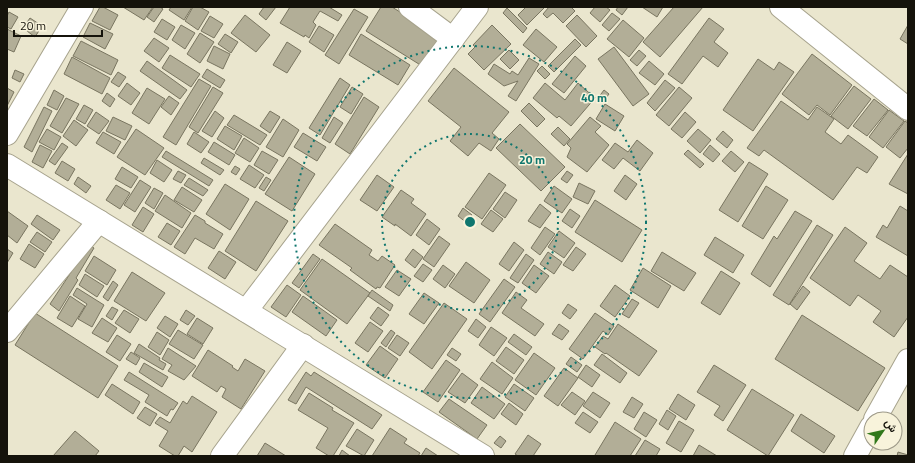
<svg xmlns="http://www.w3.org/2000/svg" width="915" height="463" viewBox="0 0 915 463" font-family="'Titillium Web',Vazirmatn,sans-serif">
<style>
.building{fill:#b2ae97;stroke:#797560}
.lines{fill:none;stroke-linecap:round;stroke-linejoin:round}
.minor-casing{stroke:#a7a38d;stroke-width:24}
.minor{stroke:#fff;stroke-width:22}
.ring{fill:none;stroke:#0f766e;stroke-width:2;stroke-dasharray:2 4}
.centre{fill:#0f766e;stroke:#f8f3db;stroke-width:2}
.ring-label{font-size:12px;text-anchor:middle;font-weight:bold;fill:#0f766e;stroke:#f8f3db;stroke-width:3;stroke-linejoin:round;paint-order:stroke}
</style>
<rect width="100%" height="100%" fill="#eae6ce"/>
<!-- building -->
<g class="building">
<polygon points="100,7 103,7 118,15 110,30 92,21"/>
<polygon points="123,7 153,7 144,20"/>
<polygon points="154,7 160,7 163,9 154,22 147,17"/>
<polygon points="171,7 192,7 184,20 169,10"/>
<polygon points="193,7 200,7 209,12 198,30 185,21"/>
<polygon points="264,7 276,7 266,20 259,14"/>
<polygon points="290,7 329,7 342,15 338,21 320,11 313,22 316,25 309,38 305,35 304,37 280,23"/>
<polygon points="381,7 392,7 440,37 422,66 366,31"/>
<polygon points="526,7 545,7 527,25 518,15"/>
<polygon points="549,7 571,7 575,11 563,23 553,13 547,18 543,14"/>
<polygon points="595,7 606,7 610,10 600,22 590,13"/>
<polygon points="618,7 628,7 622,15 616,10"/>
<polygon points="642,7 663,7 657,17"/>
<polygon points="674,7 703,7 660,57 643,42"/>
<polygon points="507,8 527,28 523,33 503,13"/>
<polygon points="354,9 368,17 339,64 325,55"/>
<polygon points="9,12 18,17 11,29 7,27 7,16"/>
<polygon points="612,13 620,19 609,31 602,25"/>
<polygon points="245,15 270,35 256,52 231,33"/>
<polygon points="577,15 597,36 586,47 566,26"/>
<polygon points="210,16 223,24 214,38 201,31"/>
<polygon points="30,18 42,26 35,37 23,28"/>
<polygon points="709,18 724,29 714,42 728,53 718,67 703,56 682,84 668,74"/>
<polygon points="162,19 175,27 167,40 154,32"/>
<polygon points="623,20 644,38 629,57 607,39"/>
<polygon points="90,23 113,34 105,49 83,37"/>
<polygon points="181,25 195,33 185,49 172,40"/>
<polygon points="492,25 511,44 484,70 468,54 475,47 473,45"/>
<polygon points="908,25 908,44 900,39"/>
<polygon points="319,26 334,35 324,52 309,42"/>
<polygon points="7,29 21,36 14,52 7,49"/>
<polygon points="536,29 557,47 544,62 523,45"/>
<polygon points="200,33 214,42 200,63 187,54"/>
<polygon points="225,34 238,42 231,53 218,44"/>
<polygon points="361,34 410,65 398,85 349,55"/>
<polygon points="154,38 169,48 159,62 144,51"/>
<polygon points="575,39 581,45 554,72 548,66"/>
<polygon points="81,41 118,60 111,75 73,56"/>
<polygon points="287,42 301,51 287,73 273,65"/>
<polygon points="214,46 230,54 223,69 207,61"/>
<polygon points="614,47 649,94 633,106 598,59"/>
<polygon points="509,50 519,60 510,69 500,59"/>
<polygon points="639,50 646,56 637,66 630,60"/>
<polygon points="812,54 852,85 830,115 817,105 809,115 782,94"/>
<polygon points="170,55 200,74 191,87 162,68"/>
<polygon points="575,56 586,66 564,93 552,84"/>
<polygon points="72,57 110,78 102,94 64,74"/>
<polygon points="529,58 539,64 516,101 508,96 518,81 504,86 488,74 494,64 510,74 512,71 518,75"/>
<polygon points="758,59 774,70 779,62 794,72 753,131 723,110"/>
<polygon points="147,61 187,90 180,99 140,71"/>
<polygon points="649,61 664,74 655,85 639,73"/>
<polygon points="542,66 550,74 545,79 537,71"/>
<polygon points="454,68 509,112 492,133 499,139 491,151 479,143 468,156 450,141 461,127 428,101"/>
<polygon points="207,69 225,80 220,88 202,77"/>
<polygon points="15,70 24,74 20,82 12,78"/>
<polygon points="118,72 126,77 119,87 111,82"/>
<polygon points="340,78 350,85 320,135 309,128"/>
<polygon points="199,79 211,86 176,145 163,137"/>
<polygon points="665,80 675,88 655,111 647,103"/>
<polygon points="127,83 140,93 131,105 118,96"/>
<polygon points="545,83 565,100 578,83 595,98 571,126 559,116 557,118 533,98"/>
<polygon points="854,86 871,99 848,129 831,116"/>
<polygon points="213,87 223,93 198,133 189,127"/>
<polygon points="352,87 363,94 351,114 340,107"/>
<polygon points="679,87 692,98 669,126 656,115"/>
<polygon points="7,88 14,92 7,106"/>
<polygon points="147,88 165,99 149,124 132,113"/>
<polygon points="54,90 64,96 57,110 47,105"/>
<polygon points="604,90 609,94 603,102 598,98"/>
<polygon points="107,93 115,99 110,107 102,101"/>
<polygon points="169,96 179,103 171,115 161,107"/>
<polygon points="364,97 379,107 350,154 335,144"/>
<polygon points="66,98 79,104 62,133 50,126"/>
<polygon points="874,99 888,110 867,136 853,126"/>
<polygon points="781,101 808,120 817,107 834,119 825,132 841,144 848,135 878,157 867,173 857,167 833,200 764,150 759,156 747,148"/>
<polygon points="529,103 545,119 537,127 521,111"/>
<polygon points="605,104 624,116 615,131 596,119"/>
<polygon points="84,105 93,110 85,124 76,119"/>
<polygon points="44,107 52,111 32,152 24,147"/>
<polygon points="889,110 904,121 883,148 869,137"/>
<polygon points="215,111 224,118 212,137 202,131"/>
<polygon points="270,111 280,117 270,133 260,126"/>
<polygon points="96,112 109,121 99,134 87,126"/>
<polygon points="685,112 696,122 682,138 671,129"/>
<polygon points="234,115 267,135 260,145 227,125"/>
<polygon points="113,117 132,126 125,140 106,131"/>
<polygon points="334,117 343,123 330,143 322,138"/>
<polygon points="590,117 601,126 595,132 609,145 587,172 567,157 571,148 567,144"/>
<polygon points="283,119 299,130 283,157 266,147"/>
<polygon points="74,120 88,130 76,146 63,136"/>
<polygon points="905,121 908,123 908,148 900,158 886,147"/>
<polygon points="520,124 565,167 541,191 496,148"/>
<polygon points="225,126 242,136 234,150 217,139"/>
<polygon points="558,127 570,139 564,146 551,134"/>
<polygon points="47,129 61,137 54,150 39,142"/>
<polygon points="136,129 164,148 145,175 117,157"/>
<polygon points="698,129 711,140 700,153 687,141"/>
<polygon points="723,131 733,140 727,148 716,139"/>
<polygon points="103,132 121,142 114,154 96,143"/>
<polygon points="194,132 209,142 201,153 187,144"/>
<polygon points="303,133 326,147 317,161 294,147"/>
<polygon points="244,138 259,148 250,162 235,153"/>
<polygon points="637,140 653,153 640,171 623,158 614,169 602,160 615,143 628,152"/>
<polygon points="214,142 235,155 229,165 208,152"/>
<polygon points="62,143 68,147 55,165 49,161"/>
<polygon points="40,145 52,151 43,168 32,162"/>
<polygon points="710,145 720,154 713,162 703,154"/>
<polygon points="688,150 704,164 700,168 684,154"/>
<polygon points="166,151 213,180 209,186 162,157"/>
<polygon points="262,151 278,160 269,174 254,165"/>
<polygon points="731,151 744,162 735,172 722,161"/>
<polygon points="908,154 908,194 889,184"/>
<polygon points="289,157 315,174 292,211 265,194"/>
<polygon points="204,158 224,170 220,175 201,163"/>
<polygon points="157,160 172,170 164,182 150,173"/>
<polygon points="62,161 75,169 68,181 55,173"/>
<polygon points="749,162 768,174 738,222 719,210"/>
<polygon points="249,165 264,175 255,188 240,179"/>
<polygon points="235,166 240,169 236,175 231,172"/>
<polygon points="122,167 138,177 131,188 115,179"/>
<polygon points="178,171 186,175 181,183 173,179"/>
<polygon points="567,171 573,175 567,183 561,179"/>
<polygon points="489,173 506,185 482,219 465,207"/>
<polygon points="377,175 394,187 377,211 360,200"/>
<polygon points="625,175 637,184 626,200 614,191"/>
<polygon points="78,177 91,186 86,193 74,184"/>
<polygon points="266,177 271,180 264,191 259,188"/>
<polygon points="189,178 208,190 203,196 184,185"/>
<polygon points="140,180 151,187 135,212 124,205"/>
<polygon points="579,183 595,191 588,204 573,197"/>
<polygon points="225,184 249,199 230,230 206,214"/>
<polygon points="116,185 130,193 120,209 106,200"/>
<polygon points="554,186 572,199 562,213 544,201"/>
<polygon points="766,186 788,200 763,239 742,226"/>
<polygon points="182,187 202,200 194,212 174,200"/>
<polygon points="154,188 163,193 154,209 145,203"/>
<polygon points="401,190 414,199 411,203 426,214 411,236 395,224 395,226 382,217"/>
<polygon points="505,192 517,200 505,218 493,209"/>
<polygon points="165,195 191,213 182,228 155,211"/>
<polygon points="595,200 642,230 622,262 575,232"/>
<polygon points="256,201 288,221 256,271 225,251"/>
<polygon points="540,204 551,213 540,228 528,221"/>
<polygon points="900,206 908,211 908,256 876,237 883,225 887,228"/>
<polygon points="143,207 154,214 143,232 132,225"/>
<polygon points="463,208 472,215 467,223 458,216"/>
<polygon points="570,209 580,216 572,228 562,221"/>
<polygon points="491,210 503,219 493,232 481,224"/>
<polygon points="7,211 28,226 17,243 7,235"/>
<polygon points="795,211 812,221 770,287 751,274 774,236 777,239"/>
<polygon points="37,215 60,230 53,240 31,224"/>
<polygon points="195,215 205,221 205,223 223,234 214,249 195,238 185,254 174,247"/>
<polygon points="427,219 440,229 429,245 416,235"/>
<polygon points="167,223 180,231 171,245 158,237"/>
<polygon points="335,224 372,250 369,255 378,261 382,256 395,265 380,288 377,287 376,289 350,270 352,268 319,245"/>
<polygon points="817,225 833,235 789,305 773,295"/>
<polygon points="545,227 555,234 540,255 531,248"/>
<polygon points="845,227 867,243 854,261 880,279 890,265 908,277 908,317 894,337 873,322 881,311 858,295 850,306 810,278"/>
<polygon points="559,231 575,243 564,258 548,247"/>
<polygon points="37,232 52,242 45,252 30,242"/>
<polygon points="439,236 450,244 434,267 423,259"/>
<polygon points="715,237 744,255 733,273 704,255"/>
<polygon points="514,242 524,250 509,271 499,264"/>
<polygon points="29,244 44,254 35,268 20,259"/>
<polygon points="89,245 94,248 76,278 78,280 59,311 50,304"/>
<polygon points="576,247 586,254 573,271 563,265"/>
<polygon points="7,249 13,253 7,263"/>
<polygon points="413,249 423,257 415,268 405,260"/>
<polygon points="219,251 236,262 225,279 208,268"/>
<polygon points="548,252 562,262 554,274 540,264"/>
<polygon points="662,252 696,273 684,291 651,271"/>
<polygon points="313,254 320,259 299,288 292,283"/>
<polygon points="526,254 534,260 518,283 510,278"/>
<polygon points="94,256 116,270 107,285 85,271"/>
<polygon points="322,259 370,293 347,324 300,290"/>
<polygon points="466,262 490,280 474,303 449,286"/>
<polygon points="423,264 432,270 423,282 414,276"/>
<polygon points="443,265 455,274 445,288 433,279"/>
<polygon points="534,265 549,276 536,293 522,283"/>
<polygon points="643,268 671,286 658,308 630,290"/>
<polygon points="397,270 411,279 399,296 385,287"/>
<polygon points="721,271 740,283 720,315 701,303"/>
<polygon points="132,272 165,293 146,321 114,301"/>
<polygon points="85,274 104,286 97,297 79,285"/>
<polygon points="504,279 515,287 490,322 479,314"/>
<polygon points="113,281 118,285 108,301 103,297"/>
<polygon points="287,285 301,295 286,317 271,307"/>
<polygon points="615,285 630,296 615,317 600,306"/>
<polygon points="803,286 810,292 797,310 790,304"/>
<polygon points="77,288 104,305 92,327 78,319 87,304 73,295"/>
<polygon points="372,290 393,305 390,311 368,296"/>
<polygon points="516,292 527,300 521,308 544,324 535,336 502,313"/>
<polygon points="424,293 439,303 424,324 409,314"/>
<polygon points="70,296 85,306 72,327 57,318"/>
<polygon points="303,296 337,320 326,336 292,312"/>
<polygon points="632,299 639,303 629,318 622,314"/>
<polygon points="444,303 467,319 432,369 409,352"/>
<polygon points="568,304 577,310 570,319 562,313"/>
<polygon points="112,307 118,310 112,320 106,316"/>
<polygon points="378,307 389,315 381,326 370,318"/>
<polygon points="124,310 139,319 130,333 115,323"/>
<polygon points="186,310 195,316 188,325 180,320"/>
<polygon points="35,313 118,366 98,398 15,345"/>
<polygon points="595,313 614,326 608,335 603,331 583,359 569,349"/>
<polygon points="802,315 885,368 858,411 775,359"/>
<polygon points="165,316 178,324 170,337 157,328"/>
<polygon points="102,318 117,328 108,342 92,333"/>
<polygon points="197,318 213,328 203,344 187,334"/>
<polygon points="476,319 486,327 478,338 468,331"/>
<polygon points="370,322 383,331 368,352 355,343"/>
<polygon points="559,324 569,331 562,340 552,334"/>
<polygon points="618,324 657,351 639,376 606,353 605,354 595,347 603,336 608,339"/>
<polygon points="491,327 507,338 494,356 479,345"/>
<polygon points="178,330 203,345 194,359 169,344"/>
<polygon points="391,330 395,333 386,347 381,343"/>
<polygon points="157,332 169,340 160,355 148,347"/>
<polygon points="514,334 532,347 526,355 508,342"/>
<polygon points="117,335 131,344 120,361 106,352"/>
<polygon points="397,335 409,343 400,356 388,348"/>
<polygon points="139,344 160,358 159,360 166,364 163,370 134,353"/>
<polygon points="380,346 398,359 385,378 366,365"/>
<polygon points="506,347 524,360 514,374 496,361"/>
<polygon points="168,348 196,366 184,380 168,371 172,365 162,359"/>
<polygon points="452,348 461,354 456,361 447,355"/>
<polygon points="208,350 233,366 232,367 238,371 245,359 265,371 241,409 222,397 226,389 221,386 217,392 192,376"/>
<polygon points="131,352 140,358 136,365 126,359"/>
<polygon points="534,353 555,368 536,395 515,380"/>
<polygon points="602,354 627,373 620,383 594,365"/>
<polygon points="571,357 582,365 577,372 566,364"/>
<polygon points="446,360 460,370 438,402 423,392"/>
<polygon points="492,362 513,378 502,394 480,379"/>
<polygon points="144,363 168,377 162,387 139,372"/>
<polygon points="586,365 600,375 592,387 578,377"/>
<polygon points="714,365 746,385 723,421 714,415 720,406 697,392"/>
<polygon points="564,368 578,378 558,406 544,396"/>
<polygon points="129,372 178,403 173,410 171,409 167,416 145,402 149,395 124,380"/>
<polygon points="306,372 311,376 314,372 382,415 372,429 306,387 296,404 288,400"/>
<polygon points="462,373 478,385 465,403 448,392"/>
<polygon points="112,384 140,402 133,414 105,395"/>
<polygon points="514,384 534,398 525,411 505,397"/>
<polygon points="482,387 505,404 494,419 471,403"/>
<polygon points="752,389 794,415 768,456 727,430"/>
<polygon points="572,392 585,401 575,415 561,405"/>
<polygon points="593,392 610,403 600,418 583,406"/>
<polygon points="309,393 333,408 332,410 354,423 333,456 329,456 316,448 328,428 298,410"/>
<polygon points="678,394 695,405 686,420 669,409"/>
<polygon points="192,396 217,412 192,452 184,446 178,456 175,456 159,446 168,431 155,423 160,417 170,423 183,401 187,404"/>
<polygon points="632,397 643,404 634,418 623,412"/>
<polygon points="449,399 487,425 477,439 439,412"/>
<polygon points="509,403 523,414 516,425 501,414"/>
<polygon points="145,407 157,414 150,426 137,418"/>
<polygon points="667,410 676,416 668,430 659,424"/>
<polygon points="583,412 598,422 590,433 575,423"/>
<polygon points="644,412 657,420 646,437 634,429"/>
<polygon points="801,414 835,436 824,453 791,431"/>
<polygon points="679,421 694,430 681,452 666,443"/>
<polygon points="615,422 641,439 630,456 597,456 595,455"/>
<polygon points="390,428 407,439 404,443 420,453 418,456 372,456"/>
<polygon points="357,429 374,440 364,456 346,446"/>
<polygon points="75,431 99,451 95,456 53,456"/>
<polygon points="528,435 541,444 533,456 518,456 515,454"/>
<polygon points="500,436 506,441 501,448 494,443"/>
<polygon points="645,440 660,449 656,456 635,456"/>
<polygon points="265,443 286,456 257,456"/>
<polygon points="699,445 717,456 693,456"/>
<polygon points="426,448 438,456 421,456"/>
<polygon points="342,450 350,456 339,456"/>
<polygon points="898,452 908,455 908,456 897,456"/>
</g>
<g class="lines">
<defs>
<g id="minor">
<polyline points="410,7 453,39"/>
<polyline points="781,7 908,109"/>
<polyline points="7,134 82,7"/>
<polyline points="7,165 483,456"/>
<polyline points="246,311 477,7"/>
<polyline points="7,331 99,221"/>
<polyline points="875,419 908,360"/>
<polyline points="222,456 303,345"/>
<polyline points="855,456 871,427"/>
</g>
</defs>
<!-- minor casing -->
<use href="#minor" class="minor-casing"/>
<!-- minor -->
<use href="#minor" class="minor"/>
</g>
<!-- distance rings -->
<g class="ring">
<circle cx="470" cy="222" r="88"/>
<circle cx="470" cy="222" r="176"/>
</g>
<circle cx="470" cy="222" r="6" class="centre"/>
<g class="ring-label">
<text x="594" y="102">40 m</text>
<text x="532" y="164">20 m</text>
</g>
<!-- border -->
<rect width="915" height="463" fill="none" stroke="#15130b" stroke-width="16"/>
<!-- north arrow -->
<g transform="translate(883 431) rotate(56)"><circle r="19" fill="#f8f3db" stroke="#9d9988"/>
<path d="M0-3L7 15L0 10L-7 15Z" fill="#31781b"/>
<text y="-6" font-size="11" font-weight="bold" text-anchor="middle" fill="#15130b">ش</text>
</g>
<!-- scale -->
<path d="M14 30v6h88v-6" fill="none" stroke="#15130b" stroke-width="2"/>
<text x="20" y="30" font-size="12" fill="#15130b" stroke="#f8f3db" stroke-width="3" paint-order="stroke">20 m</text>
</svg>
